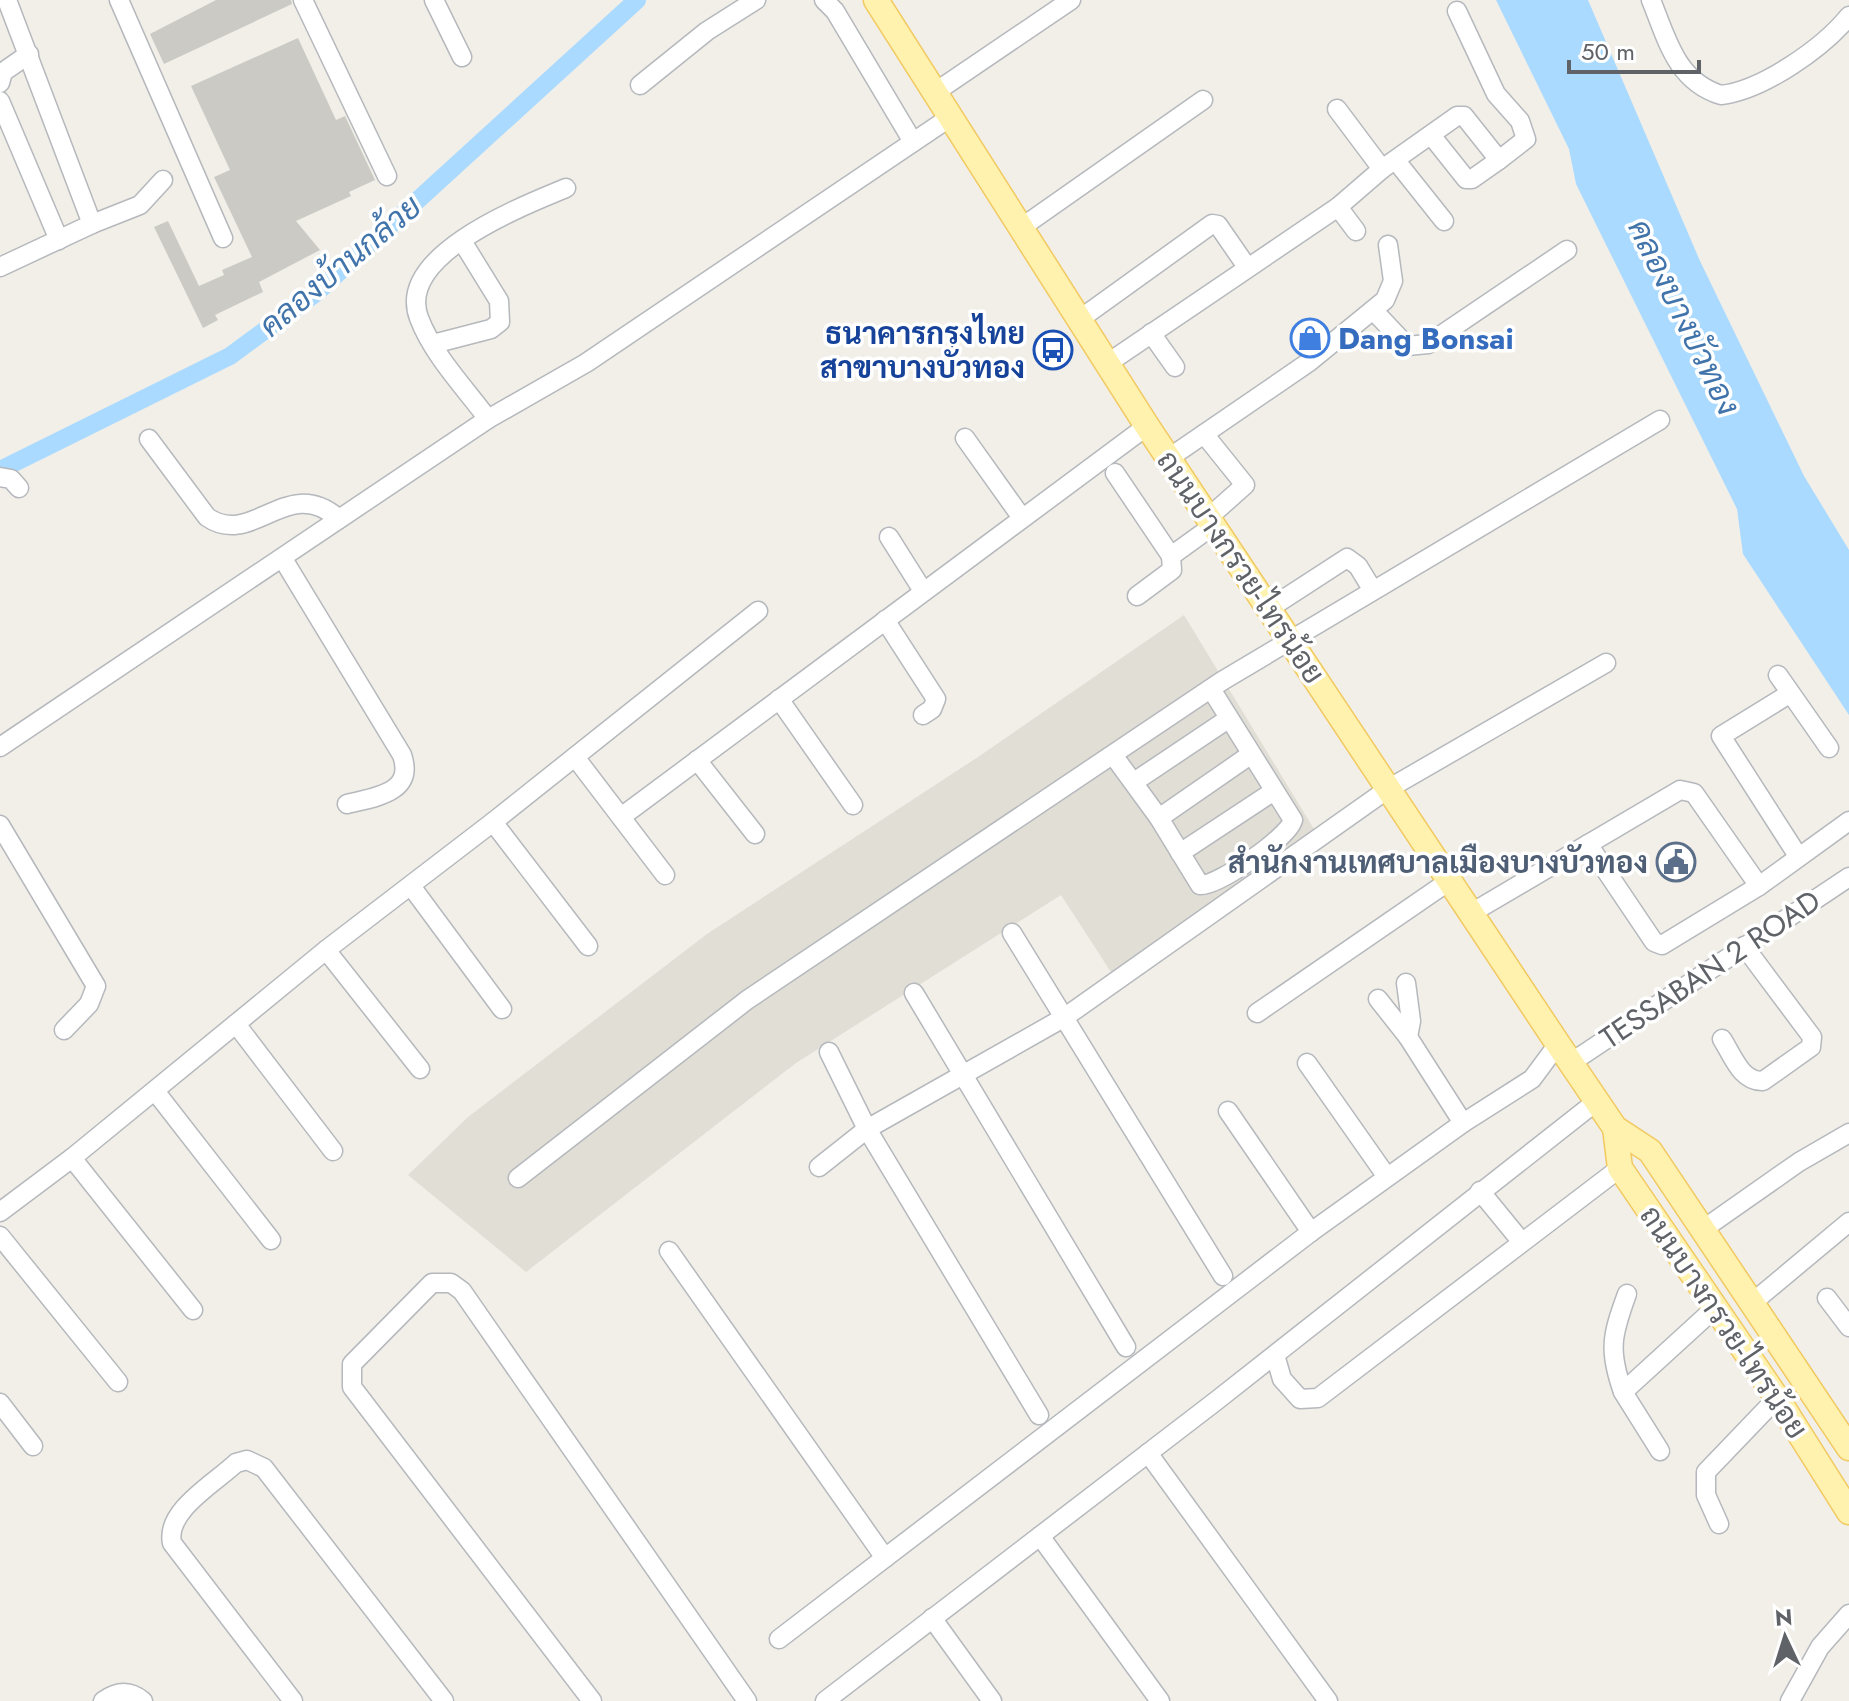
<svg xmlns="http://www.w3.org/2000/svg" width="1849" height="1701" viewBox="0 0 1849 1701" font-family="Jost,Sarabun,sans-serif">
<style>
.education{fill:#e1ded6}
.water{fill:#aadaff}
.lines{fill:none;stroke-linecap:round;stroke-linejoin:round}
.canal{stroke:#aadaff;stroke-width:18}
.building{fill:#cccac5}
.minor-casing{stroke:#b5b8bc;stroke-width:21}
.major-casing{stroke:#f2c960;stroke-width:27}
.minor{stroke:#fff;stroke-width:18}
.major{stroke:#fff2af;stroke-width:24}
.labels{text-anchor:middle;dominant-baseline:central;stroke-width:7;stroke-linejoin:round;paint-order:stroke}
.transit-label{font-size:30px;font-weight:bold;fill:#164399;stroke:#fff;text-anchor:end}
.shop-label{font-size:30px;font-weight:bold;fill:#366cbe;stroke:#fff;text-anchor:start}
.street-label{font-size:30px;fill:#5f6368;stroke:#fff}
.service-label{font-size:30px;font-weight:bold;fill:#4e5e75;stroke:#fff;text-anchor:end}
.water-label{font-size:32px;font-style:italic;fill:#4174aa;stroke:#fff}
</style>
<rect width="100%" height="100%" fill="#f1efe8"/>
<!-- education -->
<polygon class="education" points="1184,615 1320,839 1120,986 1061,895 796,1063 526,1272 408,1175 468,1117 707,934 978,757"/>
<!-- water -->
<polygon class="water" points="1496,0 1588,0 1700,261 1804,476 1849,550 1849,715 1743,554 1737,509 1576,184 1569,149"/>
<g class="lines">
<!-- canal -->
<polyline class="canal" points="0,470 230,356 316,293 637,0"/>
</g>
<!-- building -->
<g class="building">
<polygon points="216,0 291,0 292,4 164,64 150,34"/>
<polygon points="298,38 336,120 345,116 375,180 349,192 351,196 296,221 320,250 259,282 263,292 215,315 218,320 203,328 154,227 168,221 199,286 224,275 222,270 252,257 214,177 230,170 191,86"/>
</g>
<g class="lines">
<defs>
<g id="minor">
<polyline points="119,0 223,238"/>
<polyline points="303,0 387,176"/>
<polyline points="434,0 462,57"/>
<polyline points="824,0 835,11 913,142"/>
<path d="M1651 0C1667 39 1676 81 1721 95 1763 90 1823 48 1849 16"/>
<polyline points="0,83 3,72 29,54"/>
<polyline points="640,85 707,31 756,0"/>
<polyline points="934,93 1071,0"/>
<polyline points="0,101 59,240"/>
<polyline points="1337,109 1382,169"/>
<polyline points="1431,135 1466,179 1472,179 1499,160"/>
<polyline points="1397,162 1444,221"/>
<polyline points="1338,207 1356,231"/>
<polyline points="92,224 140,205 163,180"/>
<polyline points="1022,227 1203,100"/>
<polyline points="0,267 92,224 7,0"/>
<polyline points="1373,310 1407,346 1428,344 1567,250"/>
<polyline points="1080,319 1212,224 1218,225 1247,267"/>
<polyline points="1151,333 1175,367"/>
<polyline points="433,344 491,329 500,322 499,301 462,241"/>
<polyline points="1108,363 1338,207 1382,169 1457,116 1464,116 1499,160 1526,139 1520,121 1496,94 1457,11"/>
<path d="M488 419C465 388 433 355 419 318 395 255 523 206 566 188"/>
<polyline points="1204,434 1245,485 1209,517"/>
<polyline points="965,438 1022,518"/>
<path d="M149 439 207 517C253 549 287 473 339 519"/>
<polyline points="1169,458 1309,362 1385,300 1393,281 1388,245"/>
<polyline points="1115,473 1171,556"/>
<polyline points="0,477 11,479 19,488"/>
<polyline points="889,537 923,591"/>
<path d="M283 559 402 755C415 793 375 797 347 804"/>
<polyline points="1137,596 1172,570 1171,556 1214,525"/>
<polyline points="1270,608 1347,558 1358,566 1372,589"/>
<polyline points="885,620 936,699 932,709 923,715"/>
<polyline points="1778,675 1829,748"/>
<polyline points="1789,694 1721,736 1798,856"/>
<polyline points="779,699 853,805"/>
<polyline points="0,747 488,419 586,363 949,118"/>
<path d="M1113 755 1159 818 1200 885C1218 886 1289 837 1293 820L1211 689"/>
<polyline points="575,757 665,875"/>
<polyline points="697,760 755,834"/>
<polyline points="1134,782 1228,719"/>
<polyline points="621,817 1147,426"/>
<polyline points="1159,818 1250,755"/>
<polyline points="493,822 588,946"/>
<polyline points="0,825 96,986 89,1004 64,1030"/>
<polyline points="1588,844 1654,942 1662,945 1759,886 1849,821"/>
<polyline points="1180,853 1274,791"/>
<polyline points="411,886 502,1009"/>
<polyline points="1473,912 1680,790 1694,793 1759,886"/>
<polyline points="1012,933 1223,1276"/>
<polyline points="326,950 420,1069"/>
<polyline points="1406,983 1411,1021 1408,1037 1463,1123"/>
<polyline points="914,993 1126,1347"/>
<polyline points="1378,999 1408,1037"/>
<polyline points="1257,1013 1452,879"/>
<polyline points="236,1024 333,1151"/>
<path d="M1722 1039C1733 1056 1741 1082 1763 1081L1811 1047 1812 1037 1744 946"/>
<polyline points="829,1052 867,1129 1039,1415"/>
<polyline points="1572,1062 1849,877"/>
<polyline points="1307,1063 1387,1177"/>
<polyline points="155,1091 271,1240"/>
<polyline points="1228,1111 1311,1232"/>
<polyline points="72,1158 193,1310"/>
<polyline points="819,1167 867,1129 1065,1017 1388,789 1606,663"/>
<polyline points="518,1178 747,1000 1222,681 1660,420"/>
<polyline points="1480,1191 1521,1241"/>
<polyline points="0,1212 72,1158 326,950 493,822 758,611"/>
<polyline points="1702,1230 1799,1162 1849,1133"/>
<polyline points="0,1236 118,1382"/>
<polyline points="669,1251 885,1558"/>
<polyline points="1827,1298 1849,1327"/>
<polyline points="1752,1303 1849,1222"/>
<polyline points="1275,1355 1282,1379 1300,1399 1318,1398 1620,1168"/>
<path d="M1623 1392C1608 1350 1612 1335 1627 1294"/>
<polyline points="0,1403 33,1446"/>
<polyline points="1660,1451 1623,1392 1715,1308"/>
<polyline points="1148,1453 1328,1701"/>
<polyline points="1719,1524 1706,1495 1706,1472 1777,1398"/>
<polyline points="1040,1536 1160,1701"/>
<polyline points="932,1618 992,1701"/>
<polyline points="779,1639 1311,1232 1463,1123 1532,1079 1558,1044"/>
<path d="M103 1701C117 1691 130 1690 143 1701"/>
<path d="M293 1701 172 1543C165 1511 215 1483 236 1463L247 1460 264 1468 444 1701"/>
<polyline points="592,1701 352,1387 352,1364 432,1283 451,1283 462,1291 747,1701"/>
<polyline points="825,1701 1216,1401 1597,1101"/>
<polyline points="1790,1701 1820,1647 1849,1614"/>
</g>
<g id="major">
<polyline points="876,0 1147,426 1558,1044 1615,1128 1650,1151 1849,1448"/>
<polyline points="1615,1128 1620,1168 1777,1398 1849,1512"/>
</g>
</defs>
<!-- minor casing -->
<use href="#minor" class="minor-casing"/>
<!-- major casing -->
<use href="#major" class="major-casing"/>
<!-- minor -->
<use href="#minor" class="minor"/>
<!-- major -->
<use href="#major" class="major"/>
</g>
<!-- icons -->
<defs>
<symbol id="shop-ring" viewBox="-11 -11 22 22"><circle r="9.5" fill="#fff" stroke="#3f7fe0" stroke-width="1.5"/><path d="M-5-2.5h2.3a2.7 3.5 0 0 1 5.4 0H5L5.5 6h-11ZM-1.5-2.5h3a1.5 2.3 0 0 0-3 0Z" fill="#3f7fe0"/></symbol>
<symbol id="bus-ring" viewBox="-11 -11 22 22"><circle r="9.5" fill="#fff" stroke="#1a4fb4" stroke-width="1.5"/><path d="M-5-6H5V4H4V6H2V4H-2V6H-4V4H-5ZM-3.5-4V0h7V-4ZM-3.5 1.2v1.5H-2V1.2ZM2 1.2v1.5H3.5V1.2Z" fill="#1a4fb4"/></symbol>
<symbol id="civic-ring" viewBox="-11 -11 22 22"><circle r="9.5" fill="#fff" stroke="#5c6f8a" stroke-width="1.5"/><path d="M-.6-6.5H3V-4.5H.6V-3L4-1V1h2V6H-6V1h2V-1L-.6-3ZM-1.2 2.5V6h2.4V2.5Z" fill="#5c6f8a"/></symbol>
</defs>
<g fill-rule="evenodd">
<use href="#shop-ring" x="1288" y="316" width="44" height="44"/>
<use href="#bus-ring" x="1031" y="328" width="44" height="44"/>
<use href="#civic-ring" x="1654" y="840" width="44" height="44"/>
</g>
<g class="labels">
<!-- transit labels -->
<g class="transit-label">
<text x="1025" y="333">ธนาคารกรุงไทย<tspan x="1025" dy="34">สาขาบางบัวทอง</tspan></text>
</g>
<!-- shop labels -->
<g class="shop-label">
<text x="1338" y="338">Dang Bonsai</text>
</g>
<!-- street labels -->
<g class="street-label">
<text transform="translate(1241 567) rotate(56)">ถนนบางกรวย-ไทรน้อย</text>
<text transform="translate(1710 969) rotate(-34)">TESSABAN 2 ROAD</text>
<text transform="translate(1724 1322) rotate(56)">ถนนบางกรวย-ไทรน้อย</text>
</g>
<!-- service labels -->
<g class="service-label">
<text x="1648" y="862">สำนักงานเทศบาลเมืองบางบัวทอง</text>
</g>
<!-- water labels -->
<g class="water-label">
<text transform="translate(340 266) rotate(-40)">คลองบ้านกล้วย</text>
<text transform="translate(1684 317) rotate(64)">คลองบางบัวทอง</text>
</g>
</g>
<!-- north arrow -->
<g transform="translate(1785 1637) rotate(356)" stroke="#ffffff" stroke-width="6" paint-order="stroke">
<path d="M0-6L14 30L0 20L-14 30Z" fill="#5f6368"/>
<text y="-12" font-size="22" font-weight="bold" text-anchor="middle" fill="#5f6368">N</text>
</g>
<!-- scale -->
<path d="M1569 60v12h130v-12" fill="none" stroke="#5f6368" stroke-width="4"/>
<text x="1581" y="60" font-size="24" fill="#5f6368" stroke="#ffffff" stroke-width="6" paint-order="stroke">50 m</text>
</svg>
